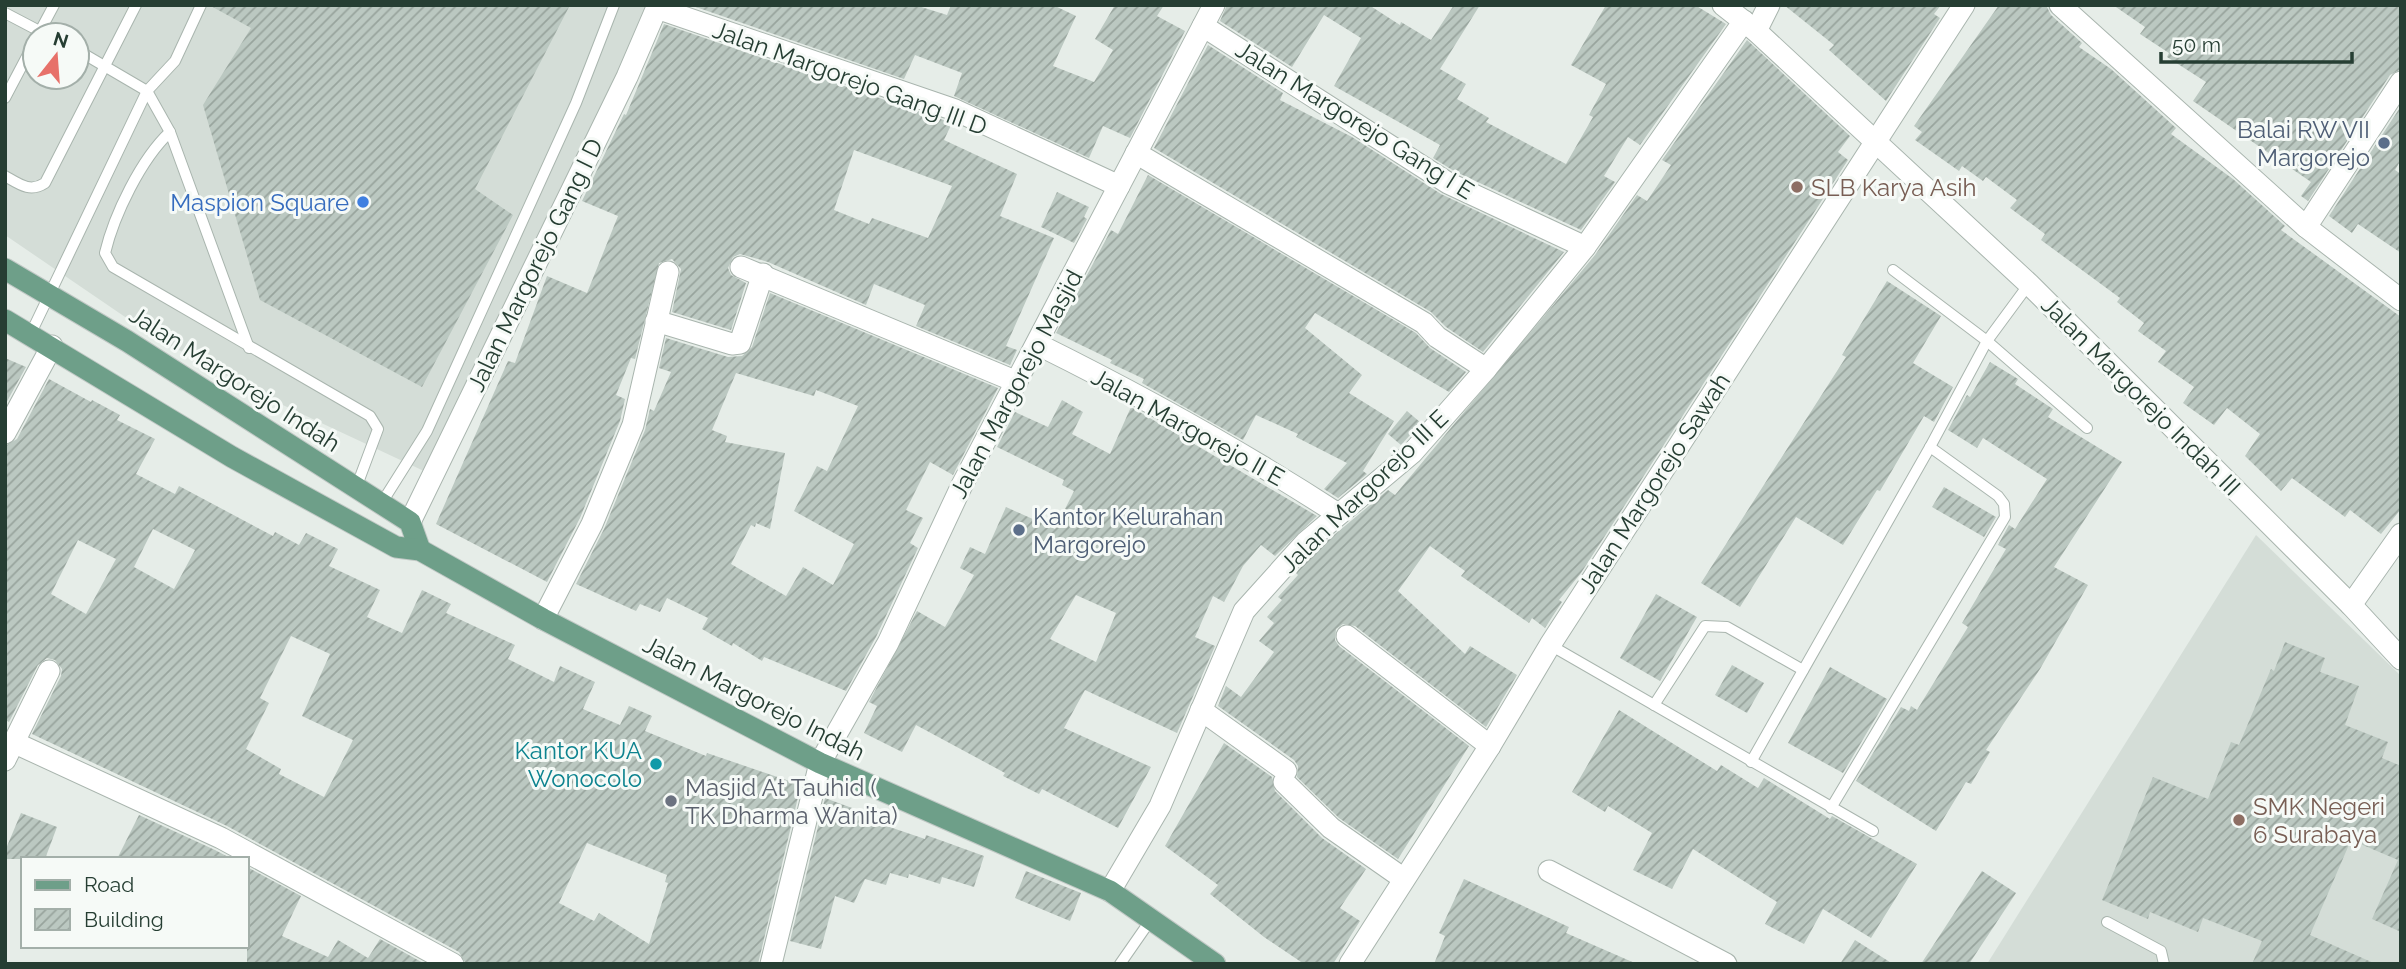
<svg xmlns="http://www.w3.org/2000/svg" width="2406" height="969" viewBox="0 0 2406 969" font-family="Raleway,sans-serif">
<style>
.built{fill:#d4ddd7;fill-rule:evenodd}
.building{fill:url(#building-hatch);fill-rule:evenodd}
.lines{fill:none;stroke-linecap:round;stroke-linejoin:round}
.service-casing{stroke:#a9b5ae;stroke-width:12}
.minor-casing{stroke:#a9b5ae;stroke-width:23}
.primary-casing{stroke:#c2c9c6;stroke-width:23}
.service{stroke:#fff;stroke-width:10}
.minor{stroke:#fff;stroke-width:21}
.primary{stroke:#6e9f89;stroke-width:21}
.service-dot{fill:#5c6f8a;stroke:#f6faf7;stroke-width:2.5}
.education-dot{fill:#8d6e63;stroke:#f6faf7;stroke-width:2.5}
.shop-dot{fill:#3f7fe0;stroke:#f6faf7;stroke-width:2.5}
.culture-dot{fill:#0f9aa8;stroke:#f6faf7;stroke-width:2.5}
.worship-dot{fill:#6b7280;stroke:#f6faf7;stroke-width:2.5}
.labels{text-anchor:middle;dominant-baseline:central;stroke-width:6;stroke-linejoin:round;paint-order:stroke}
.street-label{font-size:24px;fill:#263e33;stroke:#f6faf7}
.service-label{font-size:24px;fill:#4e5e75;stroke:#f6faf7;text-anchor:end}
.education-label{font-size:24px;fill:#785e54;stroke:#f6faf7;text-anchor:start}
.shop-label{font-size:24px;fill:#366cbe;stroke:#f6faf7;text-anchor:end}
.culture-label{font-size:24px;fill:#0d838f;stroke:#f6faf7;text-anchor:end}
.worship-label{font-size:24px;fill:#5b616d;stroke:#f6faf7;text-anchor:start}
</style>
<defs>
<pattern id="building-hatch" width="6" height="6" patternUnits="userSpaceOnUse" patternTransform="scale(1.75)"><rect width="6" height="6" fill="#bbc8c1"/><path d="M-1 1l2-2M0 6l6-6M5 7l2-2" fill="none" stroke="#98a49d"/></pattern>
</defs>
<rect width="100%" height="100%" fill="#e6ede8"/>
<!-- built -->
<g class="built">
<path d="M5 5H653L441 479 270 399 153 336 5 235ZM35 35H77V77H35Z"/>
<polygon points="2256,535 2401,676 2401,964 1987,964"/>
</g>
<!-- building -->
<g class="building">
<polygon points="209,5 570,5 475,189 513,215 422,387 260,300 203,105 251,28"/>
<polygon points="690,5 915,5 947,15 951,5 1053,5 1076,16 1053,66 1094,82 1113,50 1095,39 1115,5 1164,5 1157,16 1185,31 1130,138 1103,126 1089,158 954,96 962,73 915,55 904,79"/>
<polygon points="1227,5 1369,5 1400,25 1401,22 1431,40 1454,5 1480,5 1440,69 1466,84 1457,99 1489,118 1486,122 1566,164 1593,117 1589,115 1606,84 1571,65 1606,5 1695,5 1726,24 1640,145 1628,137 1604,176 1615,182 1581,230 1454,171 1433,158 1440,145 1334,86 1361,38 1324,15 1292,67 1220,21"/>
<polygon points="1784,5 1941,5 1934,14 1940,18 1886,101 1829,50 1834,45"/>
<polygon points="1999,5 2046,5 2051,15 2082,43 2079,47 2111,69 2176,128 2171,134 2233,179 2285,226 2281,230 2401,317 2401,509 2381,534 2350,510 2345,517 2292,478 2281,491 2245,456 2260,434 2227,408 2214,425 2183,403 2194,387 2158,362 2166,351 2138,331 2144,323 2117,302 2120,298 2041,240 2045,234 2010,208 2017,200 1986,177 1983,181 1962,166 1959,171 1915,140 1922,132 1914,126"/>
<polygon points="2113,5 2401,5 2401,69 2390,75 2308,201 2301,196 2311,182 2193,101 2206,82 2167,57 2169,53 2140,34 2145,27"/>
<path d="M664 24 952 123 944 140 1017 174 1000 216 1054 238 1006 346 1017 350 1010 365 916 326 925 305 874 284 866 305 768 262 740 254 733 257 728 268 731 275 746 283 731 330 672 312 681 269 672 259 659 263 635 359 631 358 616 395 625 399 620 421 580 518 547 582 436 524 508 361 515 363 547 276 587 293 618 216 582 201 624 114 626 115ZM854 150 952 186 928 238 872 218 869 224 834 210Z"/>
<polygon points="1747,40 1850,136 1838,152 1848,160 1581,573 1559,600 1562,602 1545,628 1532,618 1529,623 1461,576 1465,571 1430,546 1398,591 1465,654 1470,646 1517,675 1486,727 1355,626 1343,624 1336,629 1335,640 1339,646 1469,746 1398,859 1339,818 1297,777 1298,766 1294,760 1218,706 1226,686 1241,697 1274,652 1259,641 1274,623 1267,617 1282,600 1278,597 1298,575 1296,573 1315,551 1388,490 1395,495 1595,255 1637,195 1647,201 1671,165 1662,160"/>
<polygon points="1208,45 1283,93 1280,100 1352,137 1441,194 1564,252 1483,352 1446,327 1431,312 1154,148"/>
<polygon points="2401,106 2401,160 2395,170 2401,174 2401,253 2358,224 2352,233 2329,216"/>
<polygon points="1148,175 1416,333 1430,348 1466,372 1449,392 1315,313 1305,328 1362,375 1349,393 1394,421 1363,471 1367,474 1338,498 1324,489 1347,463 1296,437 1298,434 1256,415 1243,440 1142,383 1144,379 1110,363 1112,360 1056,333 1111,230 1118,234"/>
<polygon points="1057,192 1089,207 1084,217 1087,219 1074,243 1041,227"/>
<polygon points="1887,281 1941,316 1913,363 1953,387 1934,422 1924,416 1880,491 1877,490 1843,545 1796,517 1740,607 1701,583 1846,357 1842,355"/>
<path d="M770 293 998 388 953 475 930 462 906 510 923 518 910 543 918 548 876 637 846 691 764 657 762 661 733 643 732 646 702 629 708 618 667 598 660 612 640 604 636 611 576 584 604 529 645 430 650 409 654 411 671 372 659 368 666 338 728 357 742 356 752 347ZM736 373 814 396 816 390 858 406 827 471 817 466 794 511 854 544 833 585 803 567 786 596 731 564 751 525 755 527 756 523 770 529 785 453 725 442 727 436 712 430Z"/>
<polygon points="5,358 26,367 5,405"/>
<polygon points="1990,362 2018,379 2015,384 2053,409 2048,417 2122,462 2054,567 2088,585 2040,669 1986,750 1990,752 1971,784 1966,782 1936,831 1856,781 1901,707 1909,711 1911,706 1917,710 1968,627 1962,623 2006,549 1998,545 2009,525 2015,529 2047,479 1983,438 1977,448 1948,430 1967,395 1970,397"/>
<path d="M49 379 91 402 92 400 120 415 117 420 155 439 136 474 175 494 179 486 273 536 275 532 299 545 306 533 338 549 329 566 380 590 367 617 402 633 422 590 451 604 446 613 515 645 508 659 554 682 560 666 595 682 583 709 620 725 629 706 652 716 645 731 706 756 707 753 801 785 758 964H466L459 952 227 826 32 734 61 676 62 669 55 660 47 658 38 665 9 722 5 720V446L17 439ZM153 529 195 550 174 589 134 567ZM78 540 116 559 86 614 51 594ZM291 636 330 654 302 716 353 740 324 797 279 774 281 769 246 749 269 703 260 698ZM587 843 667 875 665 882 668 883 649 944 599 913 594 921 559 903Z"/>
<path d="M1062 400 1083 412 1072 434 1110 454 1131 407 1317 516 1275 556 1261 545 1243 566 1224 602 1213 596 1195 637 1215 646 1177 733 1085 690 1064 728 1151 767 1118 828 1042 789 1039 794 1003 776 1005 773 916 725 902 752 864 733 877 706 869 702 917 611 945 627 974 575 960 568 970 547 985 554 1006 507 1055 529 1074 491 1062 485 1064 480 997 447 1015 412 1048 427ZM1076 595 1116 613 1096 662 1050 639Z"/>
<polygon points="1407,411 1421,423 1401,445 1388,434"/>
<polygon points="1944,487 1996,517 1984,537 1932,507"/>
<polygon points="1656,594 1697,617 1660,681 1620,658"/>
<polygon points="2285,642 2325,658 2320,672 2359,686 2345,725 2388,742 2382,758 2401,766 2401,932 2372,919 2398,860 2351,840 2310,935 2376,964 2252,964 2262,941 2203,918 2198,932 2150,912 2148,919 2102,900 2153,777 2208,799 2231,742 2239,745 2271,669 2274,671"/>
<polygon points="1732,665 1764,683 1747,713 1715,695"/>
<polygon points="1830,667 1887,699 1843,773 1788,743"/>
<polygon points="1619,710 1717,771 1721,765 1758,788 1764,778 1830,819 1832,816 1917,864 1871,938 1823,909 1804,944 1765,924 1777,902 1693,849 1672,889 1633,870 1652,833 1608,806 1605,812 1572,792"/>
<polygon points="1224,743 1272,777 1275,791 1322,838 1366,869 1340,908 1360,921 1333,964 1304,964 1264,937 1210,894 1218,885 1165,846"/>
<polygon points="825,798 871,815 869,820 925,839 926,835 984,856 974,887 942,877 940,884 909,874 908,878 890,873 886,885 865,879 854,903 835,896 821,949 790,941"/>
<polygon points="21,813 57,827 45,859 5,859 5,851"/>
<polygon points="139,815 215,850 232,859 117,859"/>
<polygon points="247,867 301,896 282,936 328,957 338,940 368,958 380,939 425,964 247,964"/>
<polygon points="1026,871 1081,893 1070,921 1015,898"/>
<polygon points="1982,871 2016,893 1969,964 1921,964"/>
<polygon points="1464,879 1569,927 1566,933 1637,964 1434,964 1445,936 1439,933"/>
<polygon points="1855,940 1893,964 1840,964"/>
</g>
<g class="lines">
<defs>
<g id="service">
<polyline points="5,13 47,35"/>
<polyline points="38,35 54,5"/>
<polyline points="77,50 147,91 170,132 249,348"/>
<polyline points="5,98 35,41"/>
<path d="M170 132C141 159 114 215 105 253L113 267 370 416 378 429 356 488"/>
<path d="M5 176C19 184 30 193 45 183L136 5"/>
<polyline points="1893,270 1987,341 2087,428"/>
<polyline points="31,333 147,91 175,61 201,5"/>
<polyline points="381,504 427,431 576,103 614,5"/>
<polyline points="1550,645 1873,831"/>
<polyline points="1654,705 1705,626 1727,627 1803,670"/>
<polyline points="1751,762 1930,447 1987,341 2029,284"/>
<polyline points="1831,808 2005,517 2004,504 1998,496 1930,447"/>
<polyline points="2107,922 2161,951 2164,964"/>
<polyline points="1120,964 1152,918"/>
</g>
<g id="minor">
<polyline points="1723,5 1756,31 2029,284 2351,605 2401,659"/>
<polyline points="2060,5 2306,227 2401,300"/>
<polyline points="657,8 955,110 1119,186"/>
<polyline points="1203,26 1448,183 1585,247"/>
<polyline points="1756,31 1769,5"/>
<polyline points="1136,153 1424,323 1437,337 1486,369"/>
<polyline points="2306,227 2401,82"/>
<polyline points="741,267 1017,382"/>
<polyline points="656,321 732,344 740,343 763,274"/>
<path d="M1037 344C1140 395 1241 451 1338 514"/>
<polyline points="5,433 52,346"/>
<polyline points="410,522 627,77 658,5"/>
<polyline points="2351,605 2401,534"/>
<polyline points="543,619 592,524 633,425 668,272"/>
<polyline points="1347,636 1490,746"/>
<polyline points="1201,710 1286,771"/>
<polyline points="13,742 221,838 453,964"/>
<polyline points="5,760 49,671"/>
<polyline points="1284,782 1331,828 1404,879"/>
<polyline points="1549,871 1726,964"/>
<polyline points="1110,891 1160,806 1244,611 1306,542 1412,453 1486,369 1585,247 1744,21"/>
<polyline points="771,964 820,763 888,643 961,487 1214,5"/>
<polyline points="1350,964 1490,746 1550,645 1964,5"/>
</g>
<g id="primary">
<polyline points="5,269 127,341 410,522 420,550"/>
<polyline points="5,320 232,457 396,547 420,550 543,619 820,763 1110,891 1215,964"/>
</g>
</defs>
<!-- service casing -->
<use href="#service" class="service-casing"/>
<!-- minor casing -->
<use href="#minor" class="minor-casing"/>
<!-- primary casing -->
<use href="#primary" class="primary-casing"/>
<!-- service -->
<use href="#service" class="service"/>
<!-- minor -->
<use href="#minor" class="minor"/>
<!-- primary -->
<use href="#primary" class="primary"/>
</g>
<!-- markers -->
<g class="service-dot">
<circle cx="2384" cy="143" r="7"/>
<circle cx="1019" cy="530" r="7"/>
</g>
<g class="education-dot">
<circle cx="1797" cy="187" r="7"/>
<circle cx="2239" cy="820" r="7"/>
</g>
<circle class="shop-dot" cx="363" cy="202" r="7"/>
<circle class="culture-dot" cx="656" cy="764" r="7"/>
<circle class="worship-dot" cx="671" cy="801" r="7"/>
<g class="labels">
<!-- street labels -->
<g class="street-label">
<text transform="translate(850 78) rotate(20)">Jalan Margorejo Gang III D</text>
<text transform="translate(1355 120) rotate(32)">Jalan Margorejo Gang I E</text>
<text transform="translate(535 265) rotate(-64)">Jalan Margorejo Gang I D</text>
<text transform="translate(235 379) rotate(33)">Jalan Margorejo Indah</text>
<text transform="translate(1016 384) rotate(-62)">Jalan Margorejo Masjid</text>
<text transform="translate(2141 396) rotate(45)">Jalan Margorejo Indah III</text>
<text transform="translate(1188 427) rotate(29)">Jalan Margorejo II E</text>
<text transform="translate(1654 483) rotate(-57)">Jalan Margorejo Sawah</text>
<text transform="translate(1364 491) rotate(-44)">Jalan Margorejo III E</text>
<text transform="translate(754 698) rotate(27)">Jalan Margorejo Indah</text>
</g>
<!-- service labels -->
<g class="service-label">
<text x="2370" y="129">Balai RW VII<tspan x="2370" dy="28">Margorejo</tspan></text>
<text x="1033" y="516" text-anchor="start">Kantor Kelurahan<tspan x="1033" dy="28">Margorejo</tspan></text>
</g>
<!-- education labels -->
<g class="education-label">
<text x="1811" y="187">SLB Karya Asih</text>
<text x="2253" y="806">SMK Negeri<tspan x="2253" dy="28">6 Surabaya</tspan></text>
</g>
<!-- shop labels -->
<g class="shop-label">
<text x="349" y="202">Maspion Square</text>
</g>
<!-- culture labels -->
<g class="culture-label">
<text x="642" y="750">Kantor KUA<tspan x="642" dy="28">Wonocolo</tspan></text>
</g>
<!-- worship labels -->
<g class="worship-label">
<text x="685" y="787">Masjid At Tauhid (<tspan x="685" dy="28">TK Dharma Wanita)</tspan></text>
</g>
</g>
<!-- border -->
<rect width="2406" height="969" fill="none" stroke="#263e33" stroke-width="14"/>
<!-- legend -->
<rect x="21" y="857" width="228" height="91" fill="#f6faf7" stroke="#a3afa9" stroke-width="2"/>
<rect x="35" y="880" width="35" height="10" fill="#6e9f89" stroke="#a3afa9" stroke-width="2"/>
<text x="84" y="892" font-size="21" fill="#263e33">Road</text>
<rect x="35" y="909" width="35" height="21" fill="url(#building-hatch)" stroke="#a3afa9" stroke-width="2"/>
<text x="84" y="927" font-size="21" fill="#263e33">Building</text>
<!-- north arrow -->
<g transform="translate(56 56) rotate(17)"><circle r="33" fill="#f6faf7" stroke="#a3afa9" stroke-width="2"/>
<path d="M0-5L12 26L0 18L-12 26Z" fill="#e7716a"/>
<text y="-10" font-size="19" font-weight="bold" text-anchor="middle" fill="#263e33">N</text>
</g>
<!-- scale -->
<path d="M2161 52v10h191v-10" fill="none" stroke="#263e33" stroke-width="3.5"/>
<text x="2172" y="52" font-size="21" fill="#263e33" stroke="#f6faf7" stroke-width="5" paint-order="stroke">50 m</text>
</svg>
